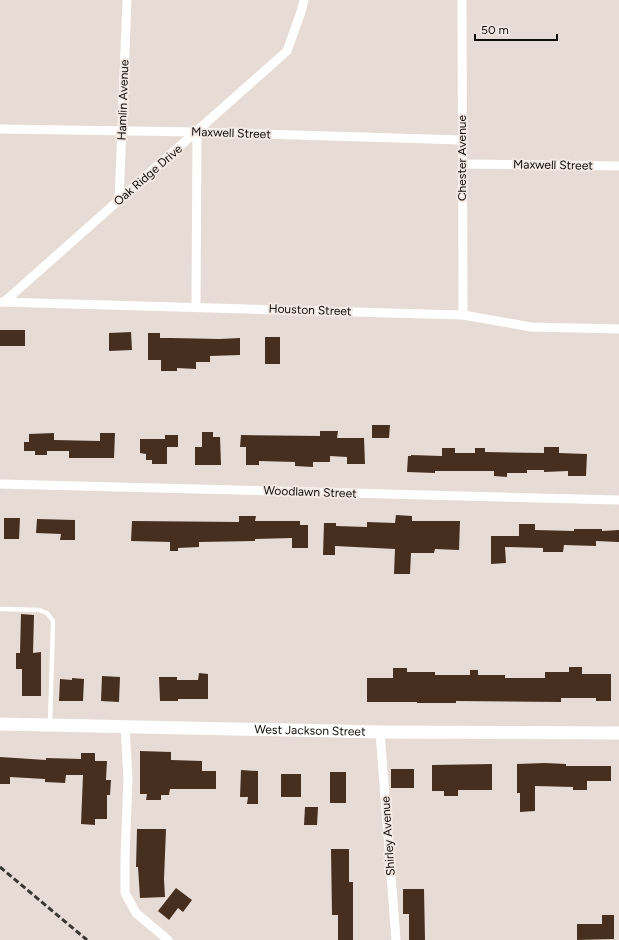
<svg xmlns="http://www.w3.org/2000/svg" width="619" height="940" viewBox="0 0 619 940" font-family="Figtree,sans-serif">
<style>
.building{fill:#472f1f}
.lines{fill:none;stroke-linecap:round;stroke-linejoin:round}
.lane{stroke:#fff;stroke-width:4.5}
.street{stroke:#fff;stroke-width:9}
.secondary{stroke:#fff;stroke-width:13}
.rail{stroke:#3a3632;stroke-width:3;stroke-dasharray:6 3;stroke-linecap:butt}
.labels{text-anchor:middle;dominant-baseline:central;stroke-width:4;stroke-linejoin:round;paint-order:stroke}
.street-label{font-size:12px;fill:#0e0b08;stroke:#f4e9e2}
</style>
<rect width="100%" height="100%" fill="#e7dcd5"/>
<!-- building -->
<g class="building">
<rect x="0" y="330" width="25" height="16"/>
<polygon points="131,332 132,350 109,351 109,333"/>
<polygon points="148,333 160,333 160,338 171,338 220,339 240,338 240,355 210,356 210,362 196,362 196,369 177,368 177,371 161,371 161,360 148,360"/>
<rect x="265" y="337" width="15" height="27"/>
<polygon points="372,425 390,425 389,438 372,438"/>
<polygon points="320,431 338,431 337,438 364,438 365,464 347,464 347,457 330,456 330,462 313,462 313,467 295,466 295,462 259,461 259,465 246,465 246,447 240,447 241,435 320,436"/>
<polygon points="202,432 213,432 213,437 220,437 221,465 195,465 195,447 202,447"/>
<polygon points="54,433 54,440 100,441 100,433 115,433 114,458 69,458 69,451 47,451 47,455 35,455 35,451 24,451 24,442 29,442 29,434"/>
<polygon points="165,435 178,435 178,447 167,447 167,464 152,464 152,460 146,460 146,454 140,453 140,439 165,439"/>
<polygon points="544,447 559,447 559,453 587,454 586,476 568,476 568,471 544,472 544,470 527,470 527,473 507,473 507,477 494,476 494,471 435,471 435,473 407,472 408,456 411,456 411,455 442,456 442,448 455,448 455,453 475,453 475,448 485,448 485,452 544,453"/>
<polygon points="396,515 412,516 412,521 460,521 459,550 435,549 434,553 411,553 410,574 394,574 395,549 335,546 335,555 323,555 324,523 336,523 336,526 367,527 367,522 395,523"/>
<polygon points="239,516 256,516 255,521 300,521 300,525 308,525 308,548 292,548 292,538 255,539 255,541 199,542 199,547 178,548 178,551 170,551 170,542 131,541 132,521 239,522"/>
<polygon points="4,518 20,518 19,539 4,539"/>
<polygon points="37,519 75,520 75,540 60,540 61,534 36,533"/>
<polygon points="519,524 535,524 535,530 574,531 574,529 602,529 602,531 619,530 619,542 596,541 596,546 564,545 563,552 543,552 543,548 505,547 506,563 491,564 491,536 519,536"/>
<polygon points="21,614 34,615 33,653 41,652 41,696 22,696 22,669 16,669 16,653 20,653"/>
<polygon points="569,667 582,667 582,674 611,674 611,701 596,701 596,698 561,698 561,702 456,701 456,703 417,703 417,702 367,702 367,678 393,678 393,668 407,668 407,672 435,672 435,675 470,675 470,670 478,670 478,675 505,675 505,678 545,678 545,672 569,672"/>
<polygon points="199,673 208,674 208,699 178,699 178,701 160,701 159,677 177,677 177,680 198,680"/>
<polygon points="102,676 120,677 119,702 101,701"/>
<polygon points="72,678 84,679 83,701 59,701 60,679 72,680"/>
<polygon points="140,751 171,752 171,760 202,761 202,771 216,771 216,789 170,789 169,795 161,795 161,800 146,800 147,794 140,794"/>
<polygon points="81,753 95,753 95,761 107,761 106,780 111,780 110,795 107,795 107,819 95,819 95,825 81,824 83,775 66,775 65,783 45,782 45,779 10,777 10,784 0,784 0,757 46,760 46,758 81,759"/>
<polygon points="545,763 566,764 566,766 611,766 611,781 587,781 587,790 573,790 573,787 535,786 535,811 520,812 520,793 517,793 517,764"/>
<polygon points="492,764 492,790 458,790 458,796 444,796 444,791 432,791 432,765"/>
<rect x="391" y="769" width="23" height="19"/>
<polygon points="241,770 258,771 258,804 247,804 248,797 240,797"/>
<rect x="330" y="772" width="16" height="31"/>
<rect x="281" y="774" width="20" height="23"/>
<polygon points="305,807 318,807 317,825 304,825"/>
<polygon points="137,829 166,829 164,879 165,897 140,898 138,867 136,867"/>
<polygon points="331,849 349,849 349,882 353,882 353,940 338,940 338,915 332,915"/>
<polygon points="176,888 192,900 183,912 178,908 169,920 158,911"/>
<polygon points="403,889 424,889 425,940 409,940 409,914 403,914"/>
<polygon points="602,915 614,915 614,939 577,940 577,924 602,924"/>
</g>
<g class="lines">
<!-- lane -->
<polyline class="lane" points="0,609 39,610 47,613 53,621 50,724"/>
<!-- street -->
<g class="street">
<polyline points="462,0 463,315"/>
<polyline points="0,129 197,132 462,140"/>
<polyline points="462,164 619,166"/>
<polyline points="119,201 127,0"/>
<polyline points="0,302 463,315 531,327 619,329"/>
<polyline points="4,302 287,51 301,12 304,0"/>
<polyline points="196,307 197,132"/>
<polyline points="0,484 619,500"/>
<polyline points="125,727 128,778 125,858 125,893 136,913 168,940"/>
<polyline points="380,732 396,940"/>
</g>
<!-- secondary -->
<path class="secondary" id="s1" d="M0 724 380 732 619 733"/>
<!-- rail -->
<polyline class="rail" points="0,867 87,940"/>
</g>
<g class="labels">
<!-- street labels -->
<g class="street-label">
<text transform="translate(123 100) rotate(-88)">Hamlin Avenue</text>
<text transform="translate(231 133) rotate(2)">Maxwell Street</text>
<text transform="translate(462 158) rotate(-90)">Chester Avenue</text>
<text transform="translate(553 165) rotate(1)">Maxwell Street</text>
<text transform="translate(148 175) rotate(-41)">Oak Ridge Drive</text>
<text transform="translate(310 310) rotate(2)">Houston Street</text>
<text transform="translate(310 492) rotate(2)">Woodlawn Street</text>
<text stroke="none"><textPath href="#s1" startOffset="310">West Jackson Street</textPath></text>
<text transform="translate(388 836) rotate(-94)">Shirley Avenue</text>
</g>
</g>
<!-- scale -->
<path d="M475 34v6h82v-6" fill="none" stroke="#0e0b08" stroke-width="2"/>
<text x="481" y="34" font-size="12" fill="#0e0b08" stroke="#f4e9e2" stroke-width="3" paint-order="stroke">50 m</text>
</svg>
